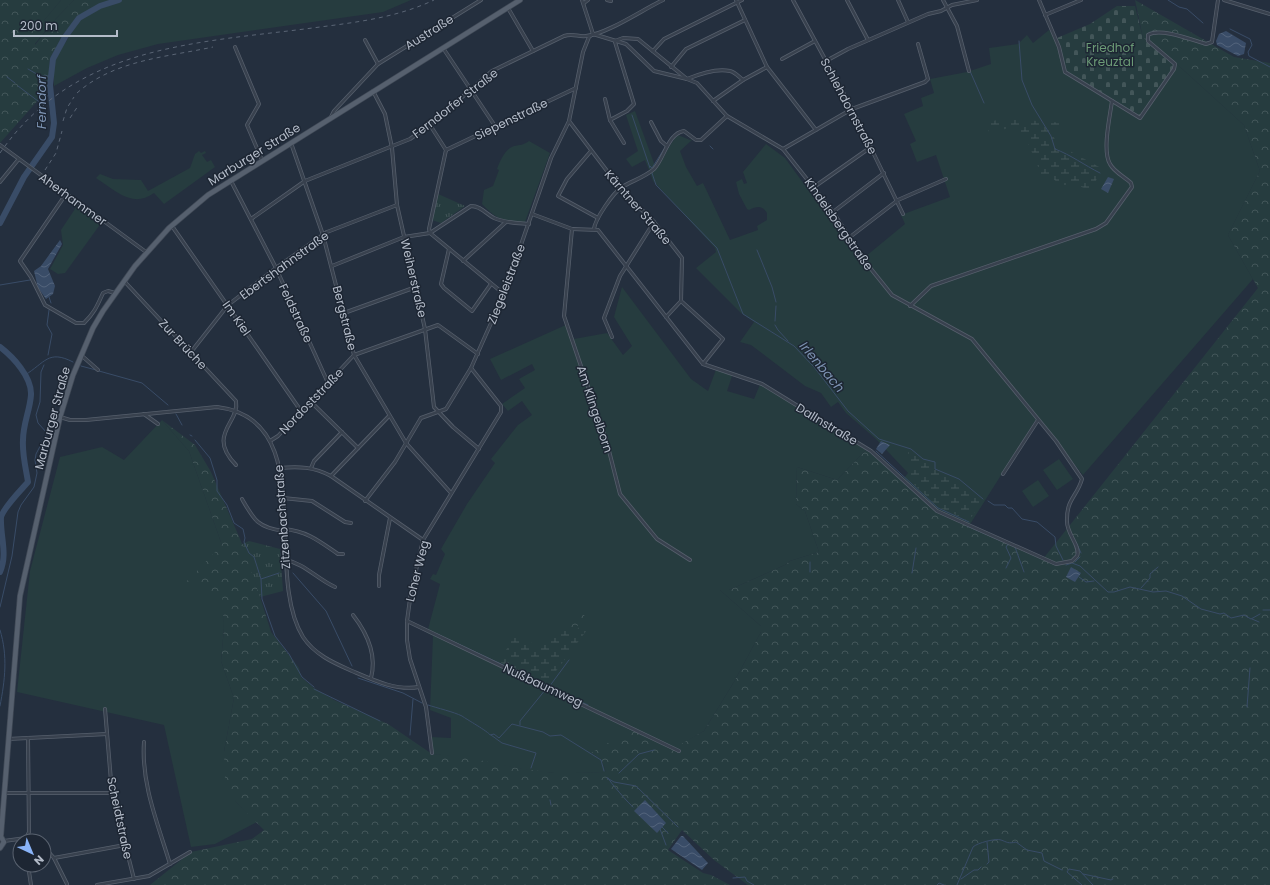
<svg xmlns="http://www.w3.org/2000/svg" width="1270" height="885" viewBox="0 0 1270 885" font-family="Poppins,sans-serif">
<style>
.grass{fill:#263c3f}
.forest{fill:url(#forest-crowns)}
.wetland{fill:url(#wetland-marsh)}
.cemetery{fill:url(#cemetery-stones)}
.park{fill:url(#park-tufts)}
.water{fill:url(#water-waves)}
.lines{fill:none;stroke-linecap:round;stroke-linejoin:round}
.stream{stroke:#394c67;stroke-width:1}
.river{stroke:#394c67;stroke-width:6}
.minor-casing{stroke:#565f6c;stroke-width:4}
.primary-casing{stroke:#414a57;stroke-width:6}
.minor{stroke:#38414e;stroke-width:2.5}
.primary{stroke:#56606e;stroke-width:4.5}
.rail{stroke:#5a6575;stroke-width:1;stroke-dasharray:4 4;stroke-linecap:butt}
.labels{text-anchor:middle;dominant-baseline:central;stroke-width:3;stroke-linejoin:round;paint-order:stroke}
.street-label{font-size:12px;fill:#b4bcc9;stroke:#1d2633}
.park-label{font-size:12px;fill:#6b9a76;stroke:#1d2633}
.water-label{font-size:13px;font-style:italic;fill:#7c92b1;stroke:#1d2633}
</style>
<defs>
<pattern id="forest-crowns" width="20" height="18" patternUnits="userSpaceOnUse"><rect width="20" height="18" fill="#263c3f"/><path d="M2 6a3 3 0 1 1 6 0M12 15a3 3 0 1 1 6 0" fill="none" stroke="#435659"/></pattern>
<pattern id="wetland-marsh" width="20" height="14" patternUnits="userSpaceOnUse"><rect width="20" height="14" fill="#263c3f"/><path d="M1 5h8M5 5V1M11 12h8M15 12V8" fill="none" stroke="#435659"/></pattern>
<pattern id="cemetery-stones" width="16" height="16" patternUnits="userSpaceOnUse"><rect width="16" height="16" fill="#263c3f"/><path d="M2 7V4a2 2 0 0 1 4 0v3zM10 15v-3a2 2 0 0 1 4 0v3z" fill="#435659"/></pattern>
<pattern id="park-tufts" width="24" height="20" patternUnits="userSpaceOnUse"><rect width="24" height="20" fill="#263c3f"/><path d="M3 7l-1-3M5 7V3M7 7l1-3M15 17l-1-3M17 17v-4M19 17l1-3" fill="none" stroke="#435659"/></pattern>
<pattern id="water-waves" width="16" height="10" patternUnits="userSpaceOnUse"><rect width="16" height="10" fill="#394c67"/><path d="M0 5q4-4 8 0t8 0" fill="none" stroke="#53647b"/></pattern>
</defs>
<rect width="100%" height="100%" fill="#242f3e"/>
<!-- grass -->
<g class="grass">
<polygon points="61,0 74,0 53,22 34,45 35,31"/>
<polygon points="122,0 411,0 383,12 158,44 118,55 87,68 54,86 54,60 80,20 101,8"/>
<path d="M1049 30C1060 42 1062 55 1066 70L1158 90 1177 64 1244 125 1260 171 1228 235 1253 279 1083 475 1037 418 969 526 937 512 904 478 908 473 876 439 846 413 838 402 831 407 821 393 805 386 751 345 740 342 754 322 741 313 696 268 716 252 715 248 653 181 650 173C663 165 667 146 678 135L690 140 693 139 680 151 686 167 697 186 703 183 730 240 758 230 757 226 767 220V213C762 205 757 206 749 210L747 209 739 194 736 182 742 179 744 184 747 183 743 172 766 144 785 158 860 261 905 224 901 215 950 197 936 155 917 162 910 144 916 141 904 114 923 106 921 98 934 93 930 79 967 72 991 64 989 48 1018 44 1027 35 1033 43Z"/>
<polygon points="635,111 655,166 649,170 645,160 632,167 626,159 638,151 626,115"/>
<path d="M529 141 550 153 525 222C503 221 497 220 482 204L484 190 493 186 499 170 497 169C500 161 505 149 514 146 520 145 524 145 529 141Z"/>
<path d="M199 151 201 153 205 151 206 153 202 155 207 162 211 160 215 167 164 204 154 193C132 209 115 190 96 178L100 174 113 179 141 180 148 191 190 168 195 154Z"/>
<polygon points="77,206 98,220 99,226 65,273 58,274 50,269 63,245 61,230"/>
<path d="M622 287 691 379 708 391 717 367 733 373 727 391 754 399 761 382 871 449 866 450 837 480 797 467 796 504 805 511 819 552 790 561 785 565 729 590H720L761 626V632L734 682 704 731 674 749 591 753 602 760 606 772C589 772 571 774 554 773 513 770 473 757 432 754L431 737 451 738V718L430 710 433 636 427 633 440 584 430 579 433 574 436 575 445 554 441 549 467 504 495 463 491 459 518 425 532 415 522 401 508 411 502 404 525 388 519 379 535 370 532 364 501 380 490 359 568 324 574 339 607 333 623 355 632 346 614 317Z"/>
<polygon points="162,420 189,451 222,545 224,628 221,661 234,698 224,752 236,802 257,822 215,844 191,847 164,725 17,692 30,571 60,457 102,447 124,460"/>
<polygon points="1059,459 1073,479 1057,490 1043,470"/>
<polygon points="1038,480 1049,496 1033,507 1022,491"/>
</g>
<!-- forest -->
<g class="forest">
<polygon points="0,0 61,0 35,31 35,45 53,22 74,0 115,0 77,17 50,58 48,89 0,143"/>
<polygon points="1135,0 1234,57 1270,63 1270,885 748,885 714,860 682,830 668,850 703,873 711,875 730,885 150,885 191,852 252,839 264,830 236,802 225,780 224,752 234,698 221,661 224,628 222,594 185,583 222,545 189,451 162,420 195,445 211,472 247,555 271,632 299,668 301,677 314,688 334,700 388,724 432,754 459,756 518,768 554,773 606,772 602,760 591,753 631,729 674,748 704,731 734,682 761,632 761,626 720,590 725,588 729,590 785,565 790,561 819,552 805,511 796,504 797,467 837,480 866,450 904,478 937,512 1043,559 1258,288 1228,235 1260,171 1244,125 1177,64 1143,38"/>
<polygon points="579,612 585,616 575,629 569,626"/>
</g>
<!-- wetland -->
<g class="wetland">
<polygon points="1009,119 1066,123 1055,129 1052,133 1057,144 1101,168 1092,191 1076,185 1059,185 1052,177 1042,176 1025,136 1016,127 989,132 986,123 997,120"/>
<path d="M909 449 922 460 932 463C939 479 947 474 959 482 967 487 975 494 982 500L969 521 938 507 906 477 912 467 908 453Z"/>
<polygon points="564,625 575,632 580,626 587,630 547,683 499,662 516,633 538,647"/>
</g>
<!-- cemetery -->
<polygon class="cemetery" points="1117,6 1135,6 1143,38 1177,64 1140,117 1066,70 1057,38 1090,24"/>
<!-- park -->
<g class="park">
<polygon points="438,194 465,206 441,223 432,220"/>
<polygon points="249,541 280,549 283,591 260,597 242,544"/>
</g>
<!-- water -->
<g class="water">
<polygon points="1226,31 1246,43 1244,54 1238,56 1217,45 1216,41 1219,34"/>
<polygon points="1108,177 1114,179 1108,193 1101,189"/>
<polygon points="60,240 62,244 48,269 55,286 53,294 46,299 38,288 34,271 41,266"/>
<polygon points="881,441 890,445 882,454 876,449"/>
<polygon points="1071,567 1081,573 1075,582 1066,577"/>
<polygon points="645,800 666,823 657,833 634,811"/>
<polygon points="683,836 708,863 702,870 671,849 681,836"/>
</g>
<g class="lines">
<!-- stream -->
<g class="stream">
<polyline points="1168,0 1179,7 1187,9 1203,23"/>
<polyline points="1230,29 1250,39 1252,45 1248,52 1249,56 1270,67"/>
<path d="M1019 41 1022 80 1032 105 1051 136 1055 149C1071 155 1084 165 1100 173"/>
<polyline points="28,69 40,76 51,76"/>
<polyline points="970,71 984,103"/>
<polyline points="7,77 15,83"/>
<polyline points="18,86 38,101 40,102 51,93"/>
<polyline points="632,115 650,168"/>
<polyline points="668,142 672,136"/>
<polyline points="710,146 713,149"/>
<polyline points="650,166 652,168 664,149"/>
<polyline points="652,173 656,185 717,248 743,314 794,346 814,367 848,411 879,439 911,449 923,459 935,462 935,469 959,479 983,499"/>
<polyline points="757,250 772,287 776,302"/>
<polyline points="0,285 30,280"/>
<polyline points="49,297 51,303"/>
<polyline points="775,321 776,306"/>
<polyline points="775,325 778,330 788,341"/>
<polyline points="48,355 52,334 47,325 49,310"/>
<polyline points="81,366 96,370"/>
<polyline points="99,371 142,383 168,405"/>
<path d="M25 375C45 363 48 349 73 362"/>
<polyline points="176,414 182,425"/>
<polyline points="190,435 192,436"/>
<polyline points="195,440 210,458 217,480 217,491 227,505 234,523 243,529 245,538 244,542 249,553 254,557 261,579 279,573"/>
<polyline points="876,451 938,508 969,522"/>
<polyline points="988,501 994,505 1005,505 1008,508 1012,508 1022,519 1037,522 1055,537 1056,546 1063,560"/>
<polyline points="967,526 1015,547 1024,572"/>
<polyline points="1076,542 1081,553"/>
<polyline points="810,562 810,572"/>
<polyline points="1075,562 1080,557"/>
<polyline points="1066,565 1072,563 1080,566 1108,592 1114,592 1130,587 1153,592 1166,591 1182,596 1201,609 1220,614 1224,613 1231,618 1244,615 1251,619 1260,614"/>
<polyline points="1006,568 1011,558 1006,547 1008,544"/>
<polyline points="293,573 326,611 352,666"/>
<polyline points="912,573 916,548"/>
<polyline points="1079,577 1086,582 1094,581"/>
<polyline points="261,579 262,599 275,636 289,654 302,677 314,687"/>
<polyline points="1141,588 1150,578 1150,574 1158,567"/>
<polyline points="0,607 12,556 18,512 21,505 34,487 37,473 35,460 36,454 47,433 38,423 36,415 40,402 41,372 44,365"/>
<polyline points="1263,610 1270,610"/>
<polyline points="1252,619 1259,622"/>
<path d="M0 630C8 656 5 680 0 706"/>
<polyline points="437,634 546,685"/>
<polyline points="569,660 549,687 588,705"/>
<polyline points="358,678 403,693 422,703"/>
<polyline points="314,689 380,721"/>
<path d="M428 705C437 708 454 712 462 716 466 719 489 732 490 735L494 734 499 738 512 724 543 732 550 736 561 735 601 760 604 771"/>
<polyline points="1247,707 1250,668"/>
<polyline points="520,725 520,721 546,689"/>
<polyline points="410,735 413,699"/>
<polyline points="491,735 502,743 536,753 531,768"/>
<polyline points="619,773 639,754 654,750"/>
<polyline points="607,778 614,782 636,786 678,827"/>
<path d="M608 778C609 781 630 805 633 807"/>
<polyline points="550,800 551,805"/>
<polyline points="662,827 668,833"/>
<polyline points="660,829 666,845"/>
<polyline points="987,864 989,862 987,842"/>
<polyline points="1083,874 1111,880 1113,879"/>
<polyline points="733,878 745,877 747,881 754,885"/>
<polyline points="961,879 974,870 978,870 981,867"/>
<polyline points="937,885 939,883 944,885"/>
<path d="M957 885 973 847C977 843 996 838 1001 840 1007 842 1008 844 1016 842L1027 850 1042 853 1044 861 1062 870"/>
<polyline points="1082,885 1067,872 1069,869 1080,871 1093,885"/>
</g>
<!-- river -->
<g class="river">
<polyline points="0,223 24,177 52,137 54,123 50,85 53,59 65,37 79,18 100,6 119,0"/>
<path d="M0 347C13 357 32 377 31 395 30 410 23 424 23 440 22 454 26 469 28 482 21 490 4 507 1 517 0 536 8 554 0 572"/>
</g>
<defs>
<g id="minor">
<polyline points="582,0 593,34"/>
<polyline points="607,0 611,1"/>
<polyline points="736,0 767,67 816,130"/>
<polyline points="793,0 852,109 903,214"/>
<polyline points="847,0 868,40"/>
<polyline points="898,0 908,22"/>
<polyline points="943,0 957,26 969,71"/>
<path d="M1039 0 1059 47 1065 72 1140 118 1174 69 1175 64 1148 41V35C1160 27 1192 40 1206 44L1212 42 1218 0"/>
<polyline points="1224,0 1270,14"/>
<polyline points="584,3 588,0"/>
<polyline points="508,8 533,51"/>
<polyline points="1045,15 1081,0"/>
<polyline points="365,40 378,64"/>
<path d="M615 41 623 38 638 39 687 79C699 74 717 68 730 71 735 72 739 77 743 80"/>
<polyline points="615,42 634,104 627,111 610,120 624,143"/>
<polyline points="235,47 259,104 247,125 262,160"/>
<polyline points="443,48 495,126"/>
<polyline points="653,51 664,39 742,0"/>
<polyline points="782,59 815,41"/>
<polyline points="826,61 848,49 928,14 941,11 952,5 977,0"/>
<polyline points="671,67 686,49 745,20"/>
<polyline points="373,91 385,114 392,148 397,205 425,329 434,407 453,427 479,449"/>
<polyline points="605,99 610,120"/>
<polyline points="713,101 743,80 767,67"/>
<polyline points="331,117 334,111 378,64 481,0"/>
<polyline points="569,121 620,188 654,222 682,258 681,301 666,317"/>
<polyline points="651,122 661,141 667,146"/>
<polyline points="430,125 446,150 429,229 430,233 504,294"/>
<polyline points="291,143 323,235 354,355 406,443 451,493"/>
<polyline points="0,145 146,252"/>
<polyline points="783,149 852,109 925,82 928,79 918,44"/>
<polyline points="446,150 576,88"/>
<polyline points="591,151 567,179 558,196 598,218"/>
<polyline points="231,181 276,268 328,383"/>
<polyline points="0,182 18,160"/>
<polyline points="814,187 871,147"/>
<path d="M66 194 20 261 31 277 45 305 76 323H84C95 312 97 306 103 293L108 291 115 293"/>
<polyline points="833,212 884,173"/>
<path d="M532 214 572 229 598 230 703 364 762 384 871 451 937 511 1056 564 1072 561 1077 556C1081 547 1067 534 1067 522 1066 499 1077 497 1082 479L1056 441 972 339 892 295 867 264 833 212 783 149 727 116 697 83 687 79 654 71 626 44 593 34"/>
<path d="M251 219 305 181 410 139 430 125 492 71 564 36C573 33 578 37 586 36 607 34 642 10 663 0"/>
<polyline points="172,226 301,411"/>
<polyline points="572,229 564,316 607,443 620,494 657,539 690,560"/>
<path d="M594 229C595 219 613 193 622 187 632 181 645 177 654 169 664 159 668 133 684 131L696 140H701L727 116"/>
<polyline points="850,237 898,200 946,179"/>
<polyline points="449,249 441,284 444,288 472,311 491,284"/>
<polyline points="463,261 506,222"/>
<path d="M332 266 404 237 430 233 471 206C481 206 486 214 494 218 505 223 517 223 529 224"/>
<path d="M125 282 236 401C240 423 206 434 236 465"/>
<polyline points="681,301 723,339 703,364"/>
<path d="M910 306 931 286 1096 229 1106 223 1132 187 1131 183C1125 177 1114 172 1110 164 1102 151 1110 116 1112 101"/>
<polyline points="344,313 416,287"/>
<polyline points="612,337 604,318 620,276 654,222"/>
<polyline points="191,352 228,305 276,268 327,232 397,205"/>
<polyline points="81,355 98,370"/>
<polyline points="310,401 358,448"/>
<polyline points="144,414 158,424"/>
<path d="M60 417 70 420H86L217 407C321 419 262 571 303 637 315 655 334 663 352 671 373 680 396 691 419 687"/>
<polyline points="270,441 278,436 354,355 438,325 478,354"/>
<path d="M280 468C299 466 314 467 331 476L423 540"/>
<polyline points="311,468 314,461 342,432"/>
<polyline points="1003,474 1038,420"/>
<polyline points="331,476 389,416"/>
<polyline points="283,498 312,501 345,522 351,523"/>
<path d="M242 499C254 520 258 528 284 531"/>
<polyline points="365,501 395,462 421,418 446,409 471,368 504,294 551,158 569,121 583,52 589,37 593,34"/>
<path d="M284 529C307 531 319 541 338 554H343"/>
<path d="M285 560C304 563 317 579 335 587"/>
<polyline points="379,586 379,575 390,518"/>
<path d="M353 615C367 633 377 655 371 678"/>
<polyline points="407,621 679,751"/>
<polyline points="105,709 112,793 134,879"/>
<polyline points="8,739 107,734"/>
<path d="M144 742C141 784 158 824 170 864"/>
<polyline points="432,753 426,707 410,659 407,640 407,621 411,592 423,540 501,412 501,406 471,368"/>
<polyline points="4,793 112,793"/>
<polyline points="4,841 26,838 37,841"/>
<polyline points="25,841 29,832 28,738"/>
<polyline points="44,847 54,858 67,884"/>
<polyline points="54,858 125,845"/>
<polyline points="28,865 31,885"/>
<polyline points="97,885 149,876 190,852"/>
</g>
<g id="primary">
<polyline points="0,835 4,842 0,848"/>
<polyline points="1,835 20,596 60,417 73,375 93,328 103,311 135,266 169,228 208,195 520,0"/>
</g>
</defs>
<!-- minor casing -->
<use href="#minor" class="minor-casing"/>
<!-- primary casing -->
<use href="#primary" class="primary-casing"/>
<!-- minor -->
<use href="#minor" class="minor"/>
<!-- primary -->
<use href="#primary" class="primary"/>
<!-- rail -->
<g class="rail">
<path d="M77 93C114 60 167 57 213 47"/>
<polyline points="70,118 78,106"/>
<polyline points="63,121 67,108 74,97"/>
<path d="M0 153C76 43 201 43 320 27 359 22 398 17 434 0"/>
<polyline points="45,170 56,153 62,131"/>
</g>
</g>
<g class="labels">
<!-- street labels -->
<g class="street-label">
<text transform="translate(429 32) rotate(-32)">Austraße</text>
<text transform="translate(455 103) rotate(-38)">Ferndorfer Straße</text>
<text transform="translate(849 106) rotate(62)">Schlehdornstraße</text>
<text transform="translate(511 119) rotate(-26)">Siepenstraße</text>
<text transform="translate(254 154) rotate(-32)">Marburger Straße</text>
<text transform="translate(73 199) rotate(36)">Aherhammer</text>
<text transform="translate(638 207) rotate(49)">Kärntner Straße</text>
<text transform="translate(839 224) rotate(55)">Kindelsbergstraße</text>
<text transform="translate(284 265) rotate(-36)">Ebertshahnstraße</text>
<text transform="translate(414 278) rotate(77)">Weiherstraße</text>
<text transform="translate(506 284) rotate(-69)">Ziegeleistraße</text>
<text transform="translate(296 313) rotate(65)">Feldstraße</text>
<text transform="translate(237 318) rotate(55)">Im Kiel</text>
<text transform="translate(345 318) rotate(76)">Bergstraße</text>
<text transform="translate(183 344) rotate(47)">Zur Brüche</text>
<text transform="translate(311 401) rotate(-46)">Nordoststraße</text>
<text transform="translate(595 409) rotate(72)">Am Klingelborn</text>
<text transform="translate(52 418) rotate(-75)">Marburger Straße</text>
<text transform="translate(827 424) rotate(31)">Dallnstraße</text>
<text transform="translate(282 517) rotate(-94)">Zitzenbachstraße</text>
<text transform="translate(417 571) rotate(-76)">Loher Weg</text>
<text transform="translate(543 685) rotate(25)">Nußbaumweg</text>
<text transform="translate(120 818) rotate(78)">Scheidtstraße</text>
</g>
<!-- park labels -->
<g class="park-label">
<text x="1110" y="47">Friedhof<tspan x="1110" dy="14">Kreuztal</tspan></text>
</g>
<!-- water labels -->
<g class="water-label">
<text transform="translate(41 102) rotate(-90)">Ferndorf</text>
<text transform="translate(822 367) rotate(50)">Irlenbach</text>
</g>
</g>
<!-- north arrow -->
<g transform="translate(32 853) rotate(136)"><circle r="19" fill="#1d2633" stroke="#59626f"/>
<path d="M0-3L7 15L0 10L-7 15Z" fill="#8ab4f8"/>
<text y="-6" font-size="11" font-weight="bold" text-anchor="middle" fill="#b4bcc9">N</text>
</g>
<!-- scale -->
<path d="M14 30v6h103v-6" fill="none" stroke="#b4bcc9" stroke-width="2"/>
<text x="20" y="30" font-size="12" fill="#b4bcc9" stroke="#1d2633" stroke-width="3" paint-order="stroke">200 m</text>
</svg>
